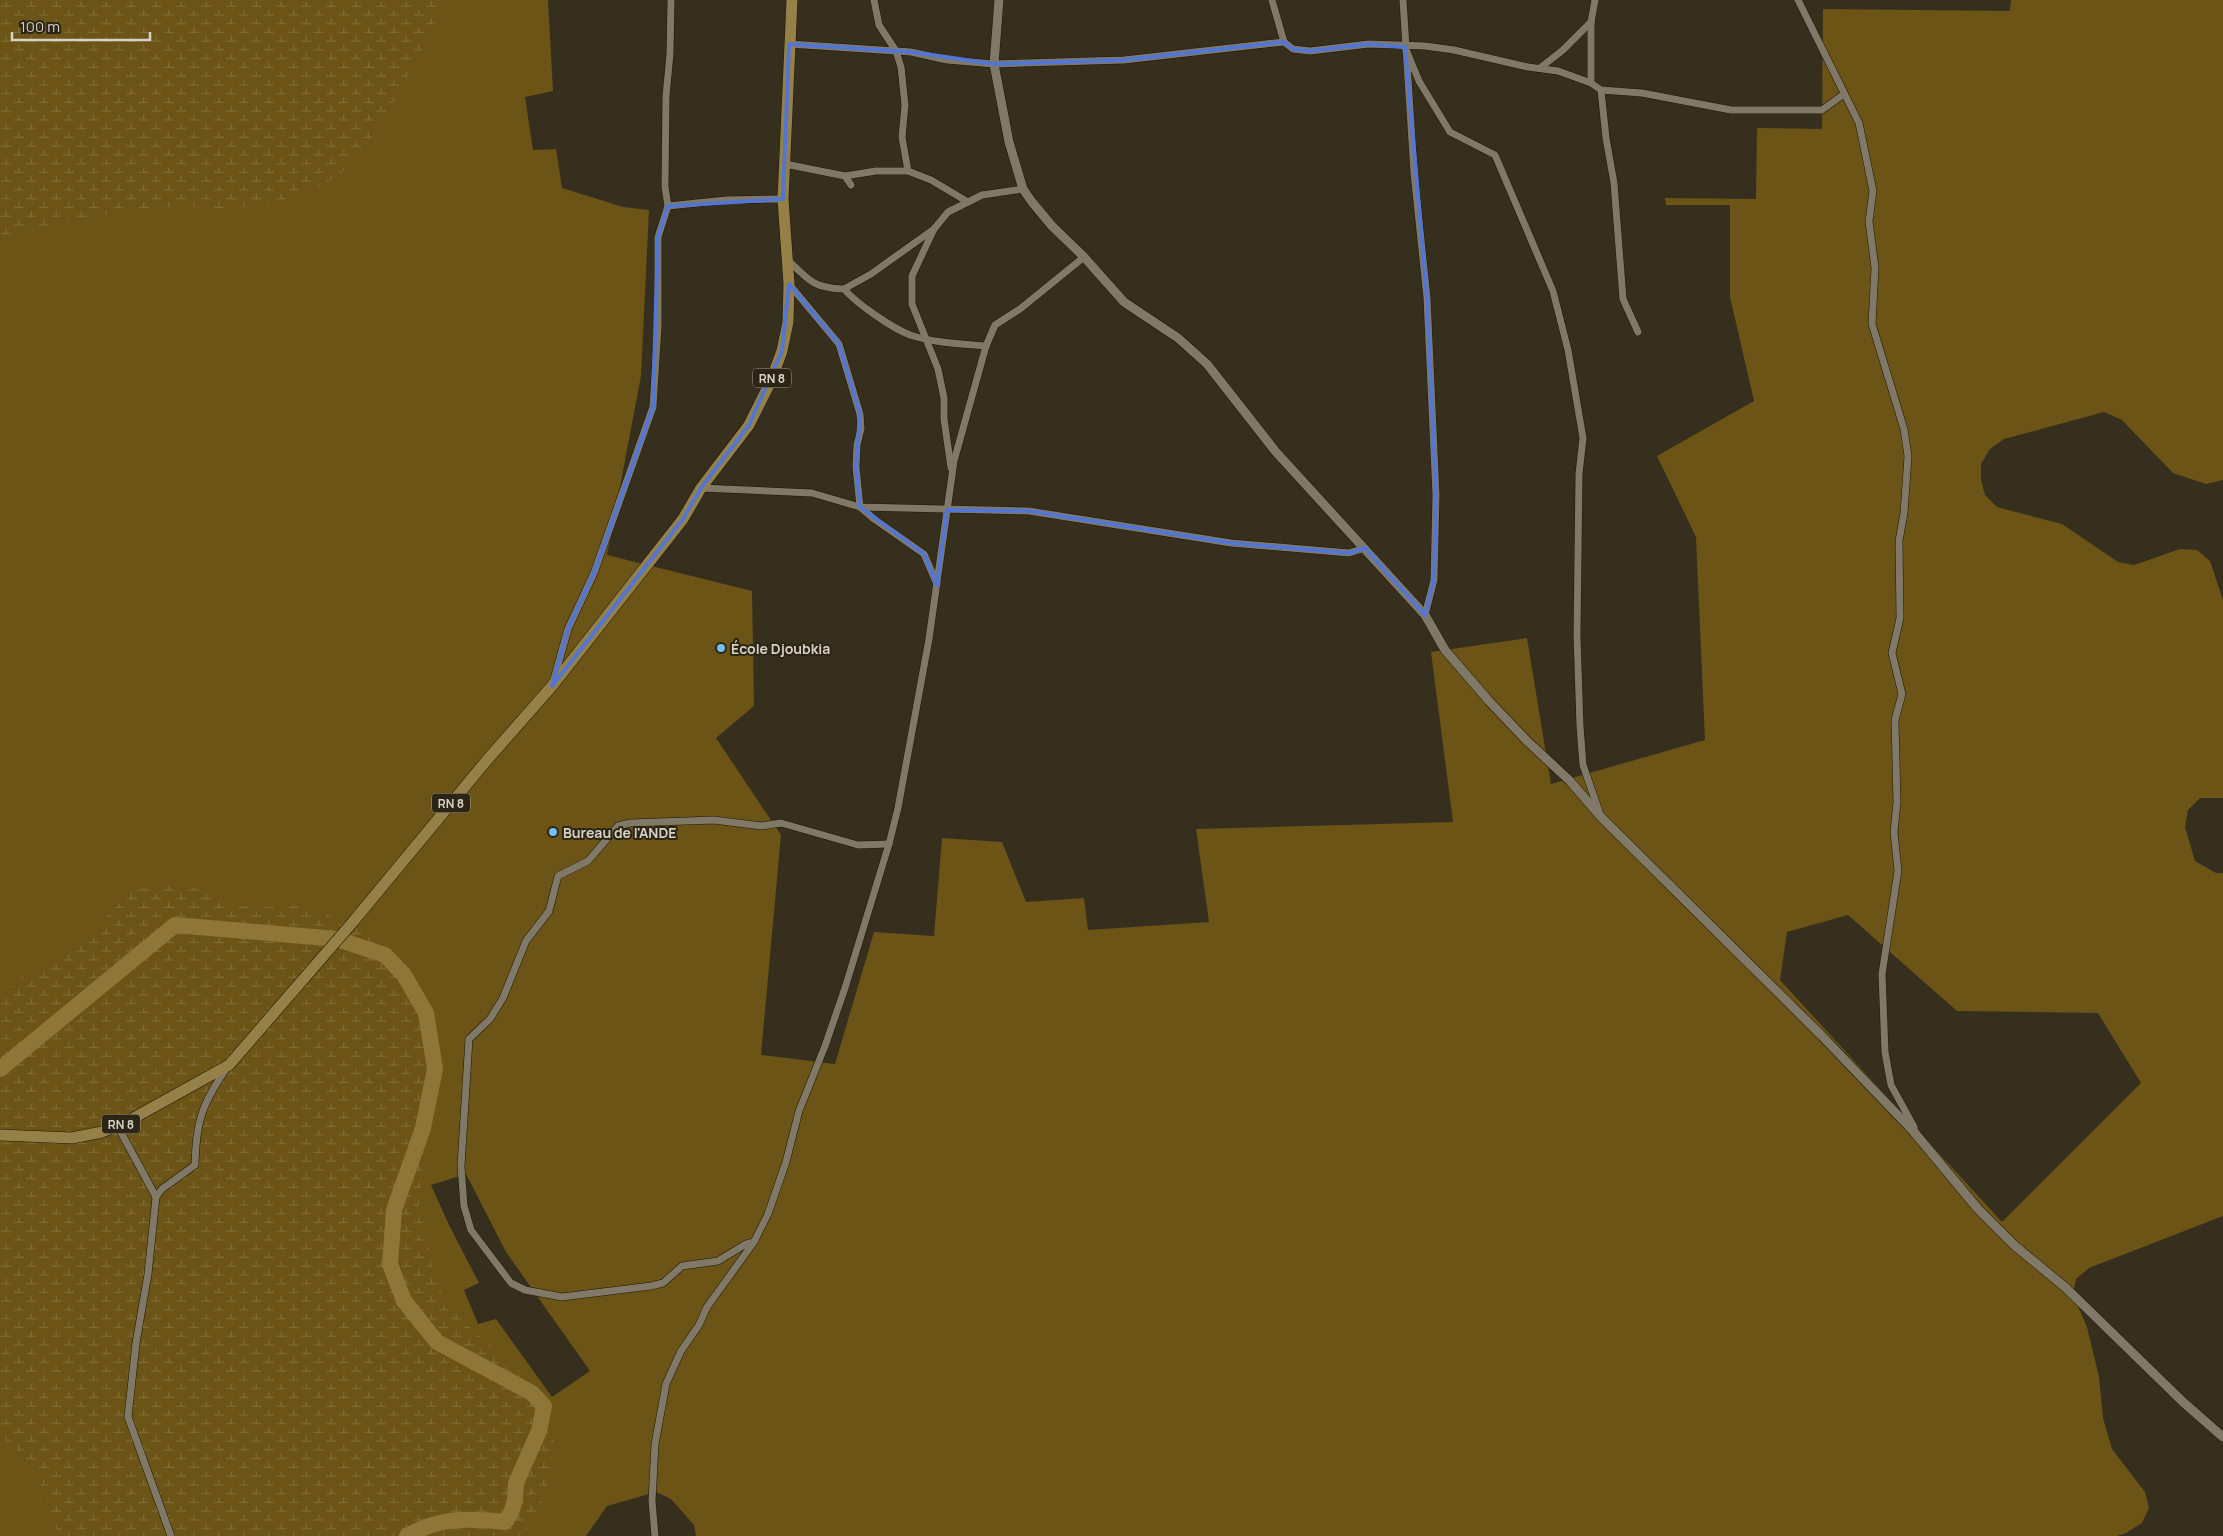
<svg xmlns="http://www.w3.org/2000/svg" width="2223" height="1536" viewBox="0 0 2223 1536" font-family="Manrope,sans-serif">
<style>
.green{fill:#6b5415;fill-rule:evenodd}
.wetland{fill:url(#wetland-marsh)}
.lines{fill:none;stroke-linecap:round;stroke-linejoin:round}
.river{stroke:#8e7639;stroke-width:16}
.minor-casing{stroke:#1d1707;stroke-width:8}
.tertiary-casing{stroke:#1d1707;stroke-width:10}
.primary-casing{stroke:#1d1707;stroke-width:12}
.minor{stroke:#817967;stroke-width:7}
.tertiary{stroke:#817967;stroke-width:9}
.primary{stroke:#958048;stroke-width:11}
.marked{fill:none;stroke:#5476d3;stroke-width:4;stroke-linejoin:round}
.poi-dot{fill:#70c1f4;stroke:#2c2515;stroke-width:2}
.labels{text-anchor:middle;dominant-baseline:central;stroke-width:4;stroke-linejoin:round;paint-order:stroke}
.shield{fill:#2c2515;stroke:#a39e92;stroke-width:1}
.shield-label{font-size:12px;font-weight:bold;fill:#d6d2c8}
.poi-label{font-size:14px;font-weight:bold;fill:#d6d2c8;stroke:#2c2515;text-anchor:start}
</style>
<defs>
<pattern id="wetland-marsh" width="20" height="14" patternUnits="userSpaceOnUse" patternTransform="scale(1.25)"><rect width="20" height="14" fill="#6b5415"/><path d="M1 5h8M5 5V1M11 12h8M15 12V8" fill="none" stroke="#7f6c36"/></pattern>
</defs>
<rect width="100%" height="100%" fill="#362f1e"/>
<!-- green -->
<path class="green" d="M0 0H548L553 91 525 97 533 150 556 149 562 188 623 207 649 210 641 376 607 555 752 591 754 706 716 738 781 835 761 1055 835 1064 874 932 934 936 942 838 1002 842 1026 902 1084 898 1088 930 1209 922 1196 829 1453 822 1431 652 1527 638 1551 784 1705 740 1696 537 1657 456 1754 401 1730 297V205H1666L1665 198 1756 199 1757 128 1822 129 1823 9 2010 11 2011 0H2223V480L2206 484 2173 473 2122 420 2104 412 2004 439 1990 449 1981 464V480L1985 495 1997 507 2062 524 2118 562 2134 565 2180 549 2197 550 2210 561 2223 600V798H2200L2188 810 2185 827 2195 861 2216 873H2223V1216L2089 1268 2076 1279 2073 1295 2087 1327 2099 1377 2103 1418 2112 1449 2145 1492 2149 1508 2142 1523 2126 1533 2117 1536H696L694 1525 671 1499 656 1492 607 1506 586 1536H0ZM1848 915 1957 1011 2098 1013 2141 1083 2002 1222 1780 980 1787 932ZM466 1174 506 1252 590 1371 552 1397 496 1319 478 1324 464 1290 479 1283 449 1225 431 1185Z"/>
<!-- wetland -->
<g class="wetland">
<path d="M0 0H446C427 42 406 81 382 121 373 135 364 152 351 164 321 195 267 208 225 208 202 208 180 205 157 208 104 214 52 223 0 236Z"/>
<path d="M140 887C162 887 191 883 212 892 224 897 234 905 247 907 266 910 285 902 303 906 314 908 325 914 335 918 352 925 370 930 384 940 415 962 439 1020 442 1057L424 1156 419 1205 432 1265 442 1294 452 1309 463 1322 484 1339 544 1395 555 1431 552 1464 545 1496 524 1536H59L39 1480 20 1452 0 1436V993L22 977 38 971 105 919 126 895Z"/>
</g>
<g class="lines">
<!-- river -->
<path class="river" d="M0 1069 175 925 337 939 385 955 404 975 426 1013 435 1069 423 1128 394 1210 390 1264 404 1301 437 1342 532 1393 544 1406 539 1431 516 1483 515 1500 511 1513 505 1522C467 1518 440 1517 407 1536"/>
<defs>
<g id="minor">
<polyline points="874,0 879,25 896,51 901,67 905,105 902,137 908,171 931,180 968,202"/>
<polyline points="1272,0 1284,42 1293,49 1310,51 1369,44 1425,46 1454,50 1528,67 1558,71 1591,83 1601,90 1642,93 1731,110 1822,110 1844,94"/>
<polyline points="1403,0 1414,173 1427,298 1436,495 1434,580 1425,615"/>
<polyline points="1798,0 1859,123 1873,191 1869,221 1875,268 1872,324 1904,429 1908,456 1904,513 1899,541 1900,618 1892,653 1902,694 1895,720 1897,802 1894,832 1898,871 1882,974 1885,1052 1891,1085 1914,1127 1914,1132"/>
<polyline points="789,44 911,52 947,60 994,64 1124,60 1284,42"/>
<polyline points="1405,47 1419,81 1450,132 1495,155 1553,291 1568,350 1583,438 1579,474 1577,636 1580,726 1583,765 1600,814"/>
<polyline points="1540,68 1563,50 1591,22"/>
<polyline points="1591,83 1591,22 1595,0"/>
<polyline points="1601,90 1606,138 1614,183 1623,299 1638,332"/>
<polyline points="785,164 845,176 851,185"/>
<polyline points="845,176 876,171 908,171"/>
<polyline points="668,206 726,200 783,199"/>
<polyline points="934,229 912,276 912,304 938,369 944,398 944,419 951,468"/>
<path d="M788 260C809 281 814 288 844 289 857 304 892 328 910 335 934 343 962 344 986 346"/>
<polyline points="789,284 839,344 860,414 861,429 857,445 856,467 860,507 874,519 924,554 937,584"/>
<polyline points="844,289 871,274 934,229 948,212 982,195 1023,189"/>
<polyline points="701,488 812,493 860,507 1029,511 1231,543 1349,553 1365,548"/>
<polyline points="554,679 568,629 594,573 653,407 658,326 658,237 668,206 665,187 666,96 670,54 671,0"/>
<polyline points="117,1125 156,1197 148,1274 136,1343 128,1417 171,1536"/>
<path d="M156 1197 162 1189 195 1165C196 1122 202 1104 226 1069"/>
<polyline points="754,1242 746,1244 718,1261 682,1266 663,1283 651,1286 562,1297 525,1290 511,1283 471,1230 464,1206 461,1166 469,1039 490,1019 503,998 526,941 549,911 558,876 588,861 618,826 630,823 714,820 761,826 781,823 858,845 889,844"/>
<polyline points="655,1536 652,1501 655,1444 666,1384 681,1351 699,1325 707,1307 754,1242 768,1214 786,1162 799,1111 825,1046 845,988 889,844 898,808 929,639 954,461 986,346 995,325 1020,309 1084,257"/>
</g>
<polyline id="tertiary" points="999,0 994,64 1009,142 1023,189 1032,202 1052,226 1084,257 1124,302 1178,338 1207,364 1276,452 1425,615 1445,650 1489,701 1526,740 1570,781 1601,817 1822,1036 1914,1132 1978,1209 2014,1245 2066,1288 2183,1402 2223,1437"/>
<polyline id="primary" points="0,1135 72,1138 102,1132 130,1120 229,1065 352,923 487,760 552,686 683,519 701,488 749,425 771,381 782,351 788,322 789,284 783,199 792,0"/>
</defs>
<!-- minor casing -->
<use href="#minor" class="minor-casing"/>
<!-- tertiary casing -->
<use href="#tertiary" class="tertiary-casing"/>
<!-- primary casing -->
<use href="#primary" class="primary-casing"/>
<!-- minor -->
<use href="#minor" class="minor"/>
<!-- tertiary -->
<use href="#tertiary" class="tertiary"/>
<!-- primary -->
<use href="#primary" class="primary"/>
</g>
<!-- marked area -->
<path class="marked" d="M1284 42 1293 49 1310 51 1369 44 1405 47 1427 298 1436 495 1434 580 1425 615 1365 548 1349 553 1231 543 1029 511 947 510 937 585 924 554 860 507 856 467 860 414 839 344 789 284 782 351 749 425 701 488 683 519 552 686 568 629 594 573 653 407 658 237 668 206 783 199 789 44 911 52 994 64 1124 60Z"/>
<!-- markers -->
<g class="poi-dot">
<circle cx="721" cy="648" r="5"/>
<circle cx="553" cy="832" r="5"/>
</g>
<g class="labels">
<!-- shield labels -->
<g class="shield">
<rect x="753" y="368.5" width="38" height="19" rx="4"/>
<rect x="432" y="793.5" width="38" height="19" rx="4"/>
<rect x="102" y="1114.5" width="38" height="19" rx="4"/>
</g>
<g class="shield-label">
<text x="772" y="378">RN 8</text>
<text x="451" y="803">RN 8</text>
<text x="121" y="1124">RN 8</text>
</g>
<!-- poi labels -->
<g class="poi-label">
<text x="731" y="648">École Djoubkia</text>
<text x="563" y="832">Bureau de l'ANDE</text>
</g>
</g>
<!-- scale -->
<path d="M12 32v8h138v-8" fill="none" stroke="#d6d2c8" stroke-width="2.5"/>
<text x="20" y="32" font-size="15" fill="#d6d2c8" stroke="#2c2515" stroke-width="4" paint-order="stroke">100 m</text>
</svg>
